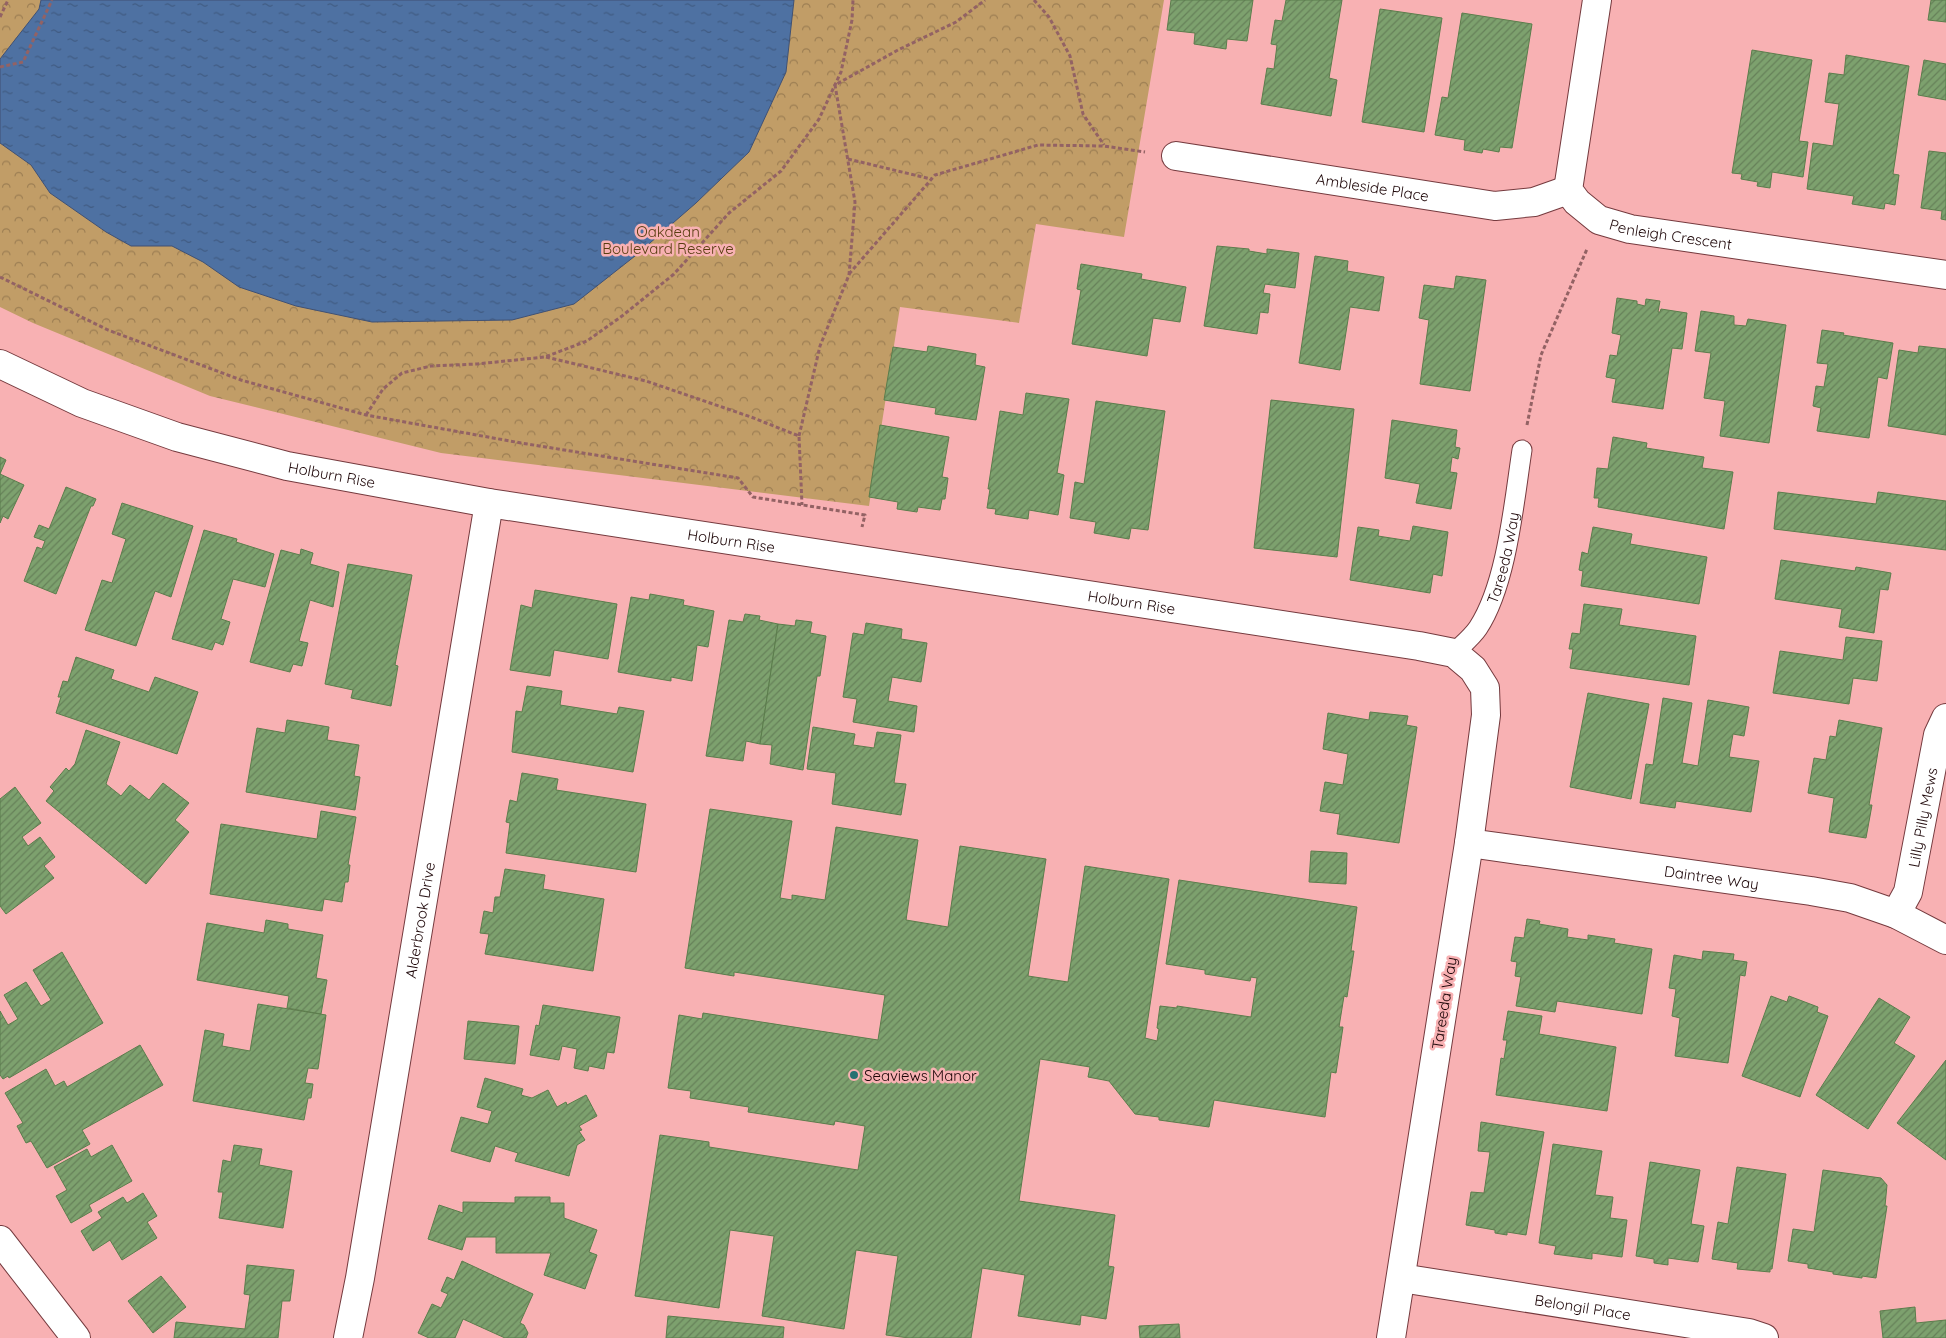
<svg xmlns="http://www.w3.org/2000/svg" width="1946" height="1338" viewBox="0 0 1946 1338" font-family="Quicksand,sans-serif">
<style>
.park{fill:url(#park-crowns)}
.water{fill:url(#water-ripples);stroke:#405174}
.building{fill:url(#building-hatch);stroke:#5b7d4c}
.lines{fill:none;stroke-linecap:round;stroke-linejoin:round}
.service-casing{stroke:#753a3e;stroke-width:21}
.minor-casing{stroke:#753a3e;stroke-width:30}
.tertiary-casing{stroke:#753a3e;stroke-width:30}
.path{stroke:#936264;stroke-width:3;stroke-dasharray:4 2.5;stroke-linecap:butt}
.service{stroke:#fff;stroke-width:19}
.minor{stroke:#fff;stroke-width:28}
.tertiary{stroke:#fff;stroke-width:28}
.poi-dot{fill:#267172;stroke:#f8b1b3;stroke-width:2}
.labels{text-anchor:middle;dominant-baseline:central;stroke-width:5;stroke-linejoin:round;paint-order:stroke}
.street-label{font-size:15px;fill:#1e0709;stroke:#f8b1b3}
.park-label{font-size:15px;fill:#593e11;stroke:#f8b1b3}
.poi-label{font-size:15px;fill:#1e0709;stroke:#f8b1b3;text-anchor:start}
</style>
<defs>
<pattern id="park-crowns" width="20" height="18" patternUnits="userSpaceOnUse" patternTransform="scale(1.25)"><rect width="20" height="18" fill="#c19d67"/><path d="M2 6a3 3 0 1 1 6 0M12 15a3 3 0 1 1 6 0" fill="none" stroke="#9c7e53"/></pattern>
<pattern id="water-ripples" width="26" height="14" patternUnits="userSpaceOnUse" patternTransform="scale(1.25)"><rect width="26" height="14" fill="#4e71a2"/><path d="M2 4q2-2 4 0t4 0M15 11q2-2 4 0t4 0" fill="none" stroke="#405b82"/></pattern>
<pattern id="building-hatch" width="6" height="6" patternUnits="userSpaceOnUse" patternTransform="scale(1.25)"><rect width="6" height="6" fill="#7da16e"/><path d="M-1 1l2-2M0 6l6-6M5 7l2-2" fill="none" stroke="#668159"/></pattern>
</defs>
<rect width="100%" height="100%" fill="#f8b1b3"/>
<!-- park -->
<polygon class="park" points="0,0 1164,0 1124,237 1036,224 1019,323 900,307 869,506 441,453 210,396 33,323 0,307"/>
<!-- water -->
<polygon class="water" points="41,0 794,0 786,72 749,152 696,203 635,256 574,304 512,320 372,322 296,306 239,287 203,262 172,246 131,246 106,232 50,193 31,165 0,143 0,59 39,9"/>
<!-- building -->
<g class="building">
<polygon points="1171,0 1253,0 1247,41 1227,39 1226,49 1194,44 1195,33 1167,30"/>
<polygon points="1286,0 1342,0 1329,78 1337,80 1331,116 1261,104 1267,68 1274,69 1277,45 1271,44 1275,20 1282,21"/>
<polygon points="1931,0 1946,0 1946,22 1928,20"/>
<polygon points="1380,9 1442,18 1424,132 1362,122"/>
<polygon points="1462,13 1532,24 1512,148 1500,147 1499,152 1483,149 1482,153 1464,150 1465,140 1435,135 1442,97 1448,98"/>
<polygon points="1752,50 1812,60 1799,141 1808,142 1803,177 1772,172 1770,188 1757,186 1758,182 1741,179 1742,174 1732,173"/>
<polygon points="1846,55 1909,66 1893,174 1899,175 1895,205 1885,203 1884,209 1852,204 1854,196 1807,189 1813,143 1833,146 1839,104 1825,102 1829,73 1844,75"/>
<polygon points="1924,60 1946,64 1946,100 1918,95"/>
<polygon points="1929,151 1946,153 1946,220 1941,219 1942,211 1921,208"/>
<polygon points="1217,246 1249,249 1249,251 1267,254 1267,249 1299,253 1295,288 1265,284 1263,293 1270,294 1268,313 1260,312 1257,334 1204,326"/>
<polygon points="1315,256 1348,261 1347,271 1384,277 1379,311 1350,307 1340,370 1299,363"/>
<polygon points="1081,264 1142,274 1141,279 1186,287 1180,322 1153,318 1147,356 1072,344 1081,290 1077,289"/>
<polygon points="1456,276 1486,280 1470,391 1420,384 1429,320 1419,318 1424,285 1454,289"/>
<polygon points="1617,298 1637,301 1637,304 1645,306 1646,299 1660,301 1658,312 1660,312 1661,309 1687,313 1682,349 1672,348 1663,409 1612,402 1616,379 1606,377 1610,355 1617,356 1621,335 1612,333"/>
<polygon points="1701,311 1734,316 1734,325 1746,326 1748,319 1786,325 1769,443 1720,436 1725,401 1704,398 1711,353 1695,351"/>
<polygon points="1822,330 1844,333 1843,335 1893,343 1887,379 1878,377 1869,438 1817,431 1821,408 1813,406 1816,386 1824,387 1828,364 1817,363"/>
<polygon points="928,346 976,354 975,365 985,367 976,420 935,414 936,408 884,400 893,347 927,352"/>
<polygon points="1919,346 1946,349 1946,435 1888,426 1899,350 1918,353"/>
<polygon points="1026,393 1069,399 1057,473 1064,475 1058,515 1029,510 1028,519 995,514 996,509 987,508 990,489 988,489 1000,411 1023,415"/>
<polygon points="1271,400 1354,409 1337,557 1254,548"/>
<polygon points="1096,401 1165,411 1148,530 1131,528 1129,539 1094,533 1096,522 1070,518 1075,482 1084,484"/>
<polygon points="1392,420 1457,430 1455,447 1460,448 1458,459 1452,457 1450,472 1457,473 1451,509 1416,503 1420,484 1385,478"/>
<polygon points="880,425 949,437 942,477 948,478 945,499 942,499 940,510 918,507 917,512 897,509 898,502 869,497"/>
<polygon points="1613,437 1647,443 1646,448 1704,457 1702,468 1733,472 1724,529 1598,507 1599,498 1594,498 1597,468 1608,469"/>
<polygon points="0,457 6,460 0,474"/>
<polygon points="0,474 24,485 8,519 3,516 0,523"/>
<polygon points="66,487 96,499 93,506 91,506 56,594 24,581 37,547 42,549 45,541 34,537 39,525 49,529"/>
<polygon points="1778,492 1876,504 1878,492 1946,501 1946,550 1774,529"/>
<polygon points="122,503 193,526 171,597 155,591 136,646 85,630 102,580 112,583 126,539 112,534"/>
<polygon points="1413,526 1448,532 1442,576 1433,574 1430,593 1350,580 1358,527 1379,530 1378,536 1410,541"/>
<polygon points="1593,527 1632,534 1630,544 1707,557 1699,604 1581,586 1583,571 1579,570 1582,552 1588,554"/>
<polygon points="204,530 237,539 236,542 274,554 265,587 233,579 221,619 230,622 223,645 215,642 212,650 172,639"/>
<polygon points="301,549 313,553 310,564 339,572 333,607 310,600 299,641 308,643 302,666 293,664 290,672 250,662 281,550 300,555"/>
<polygon points="1781,560 1855,571 1856,567 1891,573 1888,590 1880,589 1874,633 1839,627 1842,609 1775,599"/>
<polygon points="348,564 412,575 395,665 398,666 391,706 351,698 353,690 325,684"/>
<polygon points="535,590 617,604 608,659 554,650 550,676 510,670 521,605 532,608"/>
<polygon points="650,594 684,600 683,605 714,611 708,647 697,645 692,681 671,677 671,681 618,672 631,597 649,600"/>
<polygon points="1584,604 1622,609 1619,625 1696,636 1689,685 1570,668 1573,649 1569,649 1572,633 1580,634"/>
<polygon points="745,614 760,616 759,620 778,624 760,744 746,741 743,761 706,756 729,620 743,622"/>
<polygon points="796,620 812,622 810,633 826,636 820,676 817,676 803,770 770,764 772,745 760,744 778,624 795,626"/>
<polygon points="866,623 902,629 901,639 927,643 921,682 892,677 888,701 917,706 914,732 853,722 857,699 843,697 853,633 864,635"/>
<polygon points="1846,637 1882,641 1877,681 1853,678 1849,704 1773,693 1780,651 1843,660"/>
<polygon points="76,657 114,670 111,679 149,692 155,677 198,692 177,754 56,713 61,697 58,697 63,681 68,682"/>
<polygon points="527,686 562,691 560,705 617,714 619,707 644,711 633,772 512,752 516,711 522,712"/>
<polygon points="1588,693 1649,704 1631,799 1570,787"/>
<polygon points="1663,698 1692,703 1682,763 1698,766 1708,700 1749,707 1744,736 1733,734 1729,757 1759,761 1751,812 1676,801 1675,808 1640,803 1646,764 1653,765"/>
<polygon points="1370,712 1408,716 1406,725 1417,727 1399,843 1337,834 1340,814 1320,811 1325,782 1343,785 1348,754 1323,749 1328,713 1369,720"/>
<polygon points="287,720 329,727 327,740 359,745 354,776 360,777 355,810 246,792 257,728 285,733"/>
<polygon points="1839,720 1882,728 1869,805 1872,805 1866,838 1829,832 1834,798 1808,793 1814,758 1826,760 1830,736 1836,737"/>
<polygon points="813,727 855,734 853,745 874,748 877,732 901,735 894,783 906,784 901,815 832,804 836,773 807,769"/>
<polygon points="86,730 120,742 106,784 121,796 130,785 149,800 163,783 189,803 175,820 189,832 146,884 46,801 54,791 50,787 66,768 69,771 75,764"/>
<polygon points="522,773 558,779 556,790 646,804 636,872 506,853 510,823 506,822 510,800 517,802"/>
<polygon points="15,787 41,823 22,837 28,846 40,837 55,857 44,866 54,878 6,914 0,906 0,799"/>
<polygon points="710,809 792,821 780,898 792,900 792,895 825,900 836,827 918,840 906,920 948,927 960,846 1046,859 1028,976 1068,982 1085,866 1169,879 1145,1038 1157,1041 1159,1029 1157,1028 1160,1006 1177,1008 1177,1006 1251,1017 1257,978 1251,977 1250,981 1205,974 1205,970 1166,964 1179,880 1357,907 1351,951 1354,951 1347,997 1344,996 1339,1027 1343,1027 1336,1073 1331,1072 1325,1117 1214,1100 1209,1127 1159,1120 1159,1117 1135,1114 1109,1081 1088,1077 1090,1067 1040,1059 1019,1201 1115,1215 1108,1266 1114,1267 1106,1319 1081,1315 1080,1325 1018,1316 1025,1275 982,1268 971,1338 909,1338 886,1335 898,1256 856,1250 844,1329 762,1316 774,1236 730,1230 719,1308 635,1296 660,1135 709,1142 709,1147 858,1170 865,1126 835,1121 834,1125 748,1112 749,1107 690,1098 691,1091 668,1088 679,1015 702,1019 703,1013 878,1040 885,995 734,972 734,976 685,968"/>
<polygon points="321,811 356,817 348,865 350,865 348,882 345,882 342,902 324,899 322,911 210,894 221,824 317,839"/>
<polygon points="1311,851 1347,853 1346,884 1309,882"/>
<polygon points="505,869 545,875 543,889 604,899 593,971 485,954 489,934 480,933 484,911 493,913 495,897 500,897"/>
<polygon points="1527,919 1540,921 1539,924 1568,929 1567,937 1588,940 1588,935 1615,939 1614,943 1652,949 1642,1014 1557,1001 1555,1012 1516,1006 1521,977 1515,976 1517,962 1511,961 1515,937 1524,938"/>
<polygon points="266,920 288,924 288,929 323,935 316,978 327,980 321,1014 287,1008 289,996 197,980 207,923 264,933"/>
<polygon points="1703,951 1734,954 1733,960 1747,962 1745,976 1740,975 1728,1063 1675,1056 1680,1018 1672,1016 1676,989 1669,988 1674,955 1702,960"/>
<polygon points="62,952 103,1023 9,1078 8,1076 3,1079 0,1075 0,1011 8,1025 18,1019 4,995 26,982 41,1006 51,1000 33,970"/>
<polygon points="1771,996 1787,1002 1789,996 1818,1007 1817,1012 1828,1016 1800,1097 1742,1076"/>
<polygon points="1879,998 1910,1017 1894,1043 1915,1056 1868,1129 1816,1095"/>
<polygon points="258,1004 326,1015 318,1069 308,1068 305,1083 313,1084 311,1098 308,1098 304,1120 193,1101 205,1030 224,1034 222,1046 250,1051"/>
<polygon points="543,1005 620,1017 614,1053 607,1052 604,1069 589,1066 588,1071 574,1068 577,1049 562,1046 559,1060 530,1055 536,1025 539,1026"/>
<polygon points="1508,1011 1542,1016 1539,1034 1616,1047 1607,1111 1496,1095 1501,1058 1504,1059 1507,1040 1503,1040"/>
<polygon points="468,1021 519,1026 515,1064 464,1059"/>
<polygon points="140,1045 163,1085 82,1130 90,1144 47,1168 31,1141 26,1143 17,1126 23,1123 5,1093 46,1069 55,1086 64,1081 67,1087"/>
<polygon points="1946,1060 1946,1160 1897,1123"/>
<polygon points="485,1078 523,1089 521,1095 532,1098 548,1090 557,1107 566,1102 567,1105 586,1095 597,1116 579,1126 582,1130 579,1131 585,1140 577,1145 569,1176 515,1161 518,1153 495,1146 490,1162 451,1151 461,1117 488,1124 492,1111 477,1107"/>
<polygon points="1481,1122 1544,1132 1526,1235 1507,1232 1507,1235 1495,1233 1495,1230 1466,1225 1471,1192 1484,1193 1490,1152 1478,1151"/>
<polygon points="1553,1144 1602,1151 1595,1195 1613,1197 1610,1218 1627,1220 1622,1257 1592,1253 1592,1259 1554,1254 1556,1246 1539,1243"/>
<polygon points="112,1145 132,1181 89,1205 92,1211 71,1223 56,1196 67,1190 54,1167 87,1149 91,1157"/>
<polygon points="234,1145 262,1149 259,1165 292,1171 283,1228 219,1218 223,1192 218,1192 223,1160 231,1162"/>
<polygon points="1650,1162 1700,1170 1691,1224 1704,1226 1698,1262 1668,1258 1668,1265 1654,1263 1654,1259 1636,1256"/>
<polygon points="1737,1167 1786,1174 1772,1269 1770,1269 1770,1272 1737,1269 1738,1263 1712,1259 1718,1222 1728,1224"/>
<polygon points="1823,1170 1881,1178 1887,1185 1885,1206 1887,1206 1876,1278 1862,1276 1862,1278 1833,1274 1833,1272 1808,1268 1808,1264 1788,1261 1793,1229 1814,1232"/>
<polygon points="143,1193 157,1216 147,1222 157,1238 122,1260 110,1240 93,1251 81,1231 102,1218 98,1212 123,1197 127,1203"/>
<polygon points="515,1197 550,1197 550,1203 564,1203 564,1218 597,1230 589,1252 597,1255 585,1289 544,1275 551,1253 496,1253 496,1237 466,1237 462,1250 428,1239 439,1205 463,1213 463,1202 515,1203"/>
<polygon points="462,1261 533,1294 520,1323 524,1325 528,1333 526,1338 505,1338 463,1319 455,1338 429,1338 418,1333 432,1304 441,1308 448,1294 441,1291 447,1277 454,1280"/>
<polygon points="247,1265 294,1270 290,1301 282,1301 278,1338 174,1338 176,1322 245,1329 250,1295 244,1294"/>
<polygon points="161,1276 186,1307 153,1333 128,1301"/>
<polygon points="1915,1307 1916,1323 1946,1320 1946,1338 1883,1338 1880,1311"/>
<polygon points="668,1316 784,1327 783,1338 666,1338"/>
<polygon points="1179,1324 1180,1338 1140,1338 1139,1326"/>
</g>
<g class="lines">
<defs>
<g id="service">
<path id="s1" d="M1454 653C1462 645 1472 637 1478 628 1507 584 1514 502 1522 450"/>
</g>
<g id="minor">
<path id="s2" d="M1597 0 1568 190 1577 202 1599 220 1630 229 1946 275"/>
<path id="s3" d="M1176 156 1495 206 1534 202 1568 190"/>
<path id="s4" d="M1469 843 1811 891 1850 898 1896 914 1946 940"/>
<path id="s5" d="M1896 914 1908 892 1938 735 1946 718"/>
<polyline points="0,1240 76,1338"/>
<path id="s6" d="M1401 1278 1749 1333 1764 1338"/>
<path id="s7" d="M348 1338 360 1278 489 503"/>
</g>
<g id="tertiary">
<path id="s8" d="M0 364 82 403 177 437 287 466 489 503 1419 646 1454 653 1473 669 1485 688 1486 715 1469 843 1391 1338"/>
</g>
</defs>
<!-- service casing -->
<use href="#service" class="service-casing"/>
<!-- minor casing -->
<use href="#minor" class="minor-casing"/>
<!-- tertiary casing -->
<use href="#tertiary" class="tertiary-casing"/>
<!-- path -->
<g class="path">
<polyline points="1034,0 1049,17 1070,56 1083,114 1104,145"/>
<polyline points="0,17 8,0"/>
<polyline points="0,67 23,62 52,0"/>
<polyline points="848,159 931,179"/>
<polyline points="849,274 935,175 1038,145 1104,146 1145,152"/>
<polyline points="0,277 108,330 241,380 366,415 521,443 738,478 753,497 865,515 862,527"/>
<polyline points="546,357 646,381 751,417 799,436 802,505"/>
<polyline points="366,415 383,389 402,373 431,366 477,364 545,357 587,341 622,316 674,274 729,213 781,171 819,119 841,72 852,20 853,0"/>
<polyline points="1527,425 1541,355 1587,249"/>
<polyline points="799,436 820,346 849,275 855,202 835,85 898,50 956,22 985,0"/>
</g>
<!-- service -->
<use href="#service" class="service"/>
<!-- minor -->
<use href="#minor" class="minor"/>
<!-- tertiary -->
<use href="#tertiary" class="tertiary"/>
</g>
<!-- markers -->
<circle class="poi-dot" cx="854" cy="1075" r="5"/>
<g class="labels">
<!-- street labels -->
<g class="street-label">
<text stroke="none"><textPath href="#s3" startOffset="199">Ambleside Place</textPath></text>
<text stroke="none"><textPath href="#s2" startOffset="309">Penleigh Crescent</textPath></text>
<text stroke="none"><textPath href="#s8" startOffset="351">Holburn Rise</textPath></text>
<text stroke="none"><textPath href="#s8" startOffset="756">Holburn Rise</textPath></text>
<text stroke="none"><textPath href="#s1" startOffset="110">Tareeda Way</textPath></text>
<text stroke="none"><textPath href="#s8" startOffset="1161">Holburn Rise</textPath></text>
<text stroke="none"><textPath href="#s5" startOffset="101">Lilly Pilly Mews</textPath></text>
<text stroke="none"><textPath href="#s4" startOffset="245">Daintree Way</textPath></text>
<text stroke="none"><textPath href="#s7" startOffset="424">Alderbrook Drive</textPath></text>
<text transform="translate(1444 1003) rotate(-81)">Tareeda Way</text>
<text stroke="none"><textPath href="#s6" startOffset="184">Belongil Place</textPath></text>
</g>
<!-- park labels -->
<g class="park-label">
<text x="668" y="231">Oakdean<tspan x="668" dy="17">Boulevard Reserve</tspan></text>
</g>
<!-- poi labels -->
<g class="poi-label">
<text x="864" y="1075">Seaviews Manor</text>
</g>
</g>
</svg>
